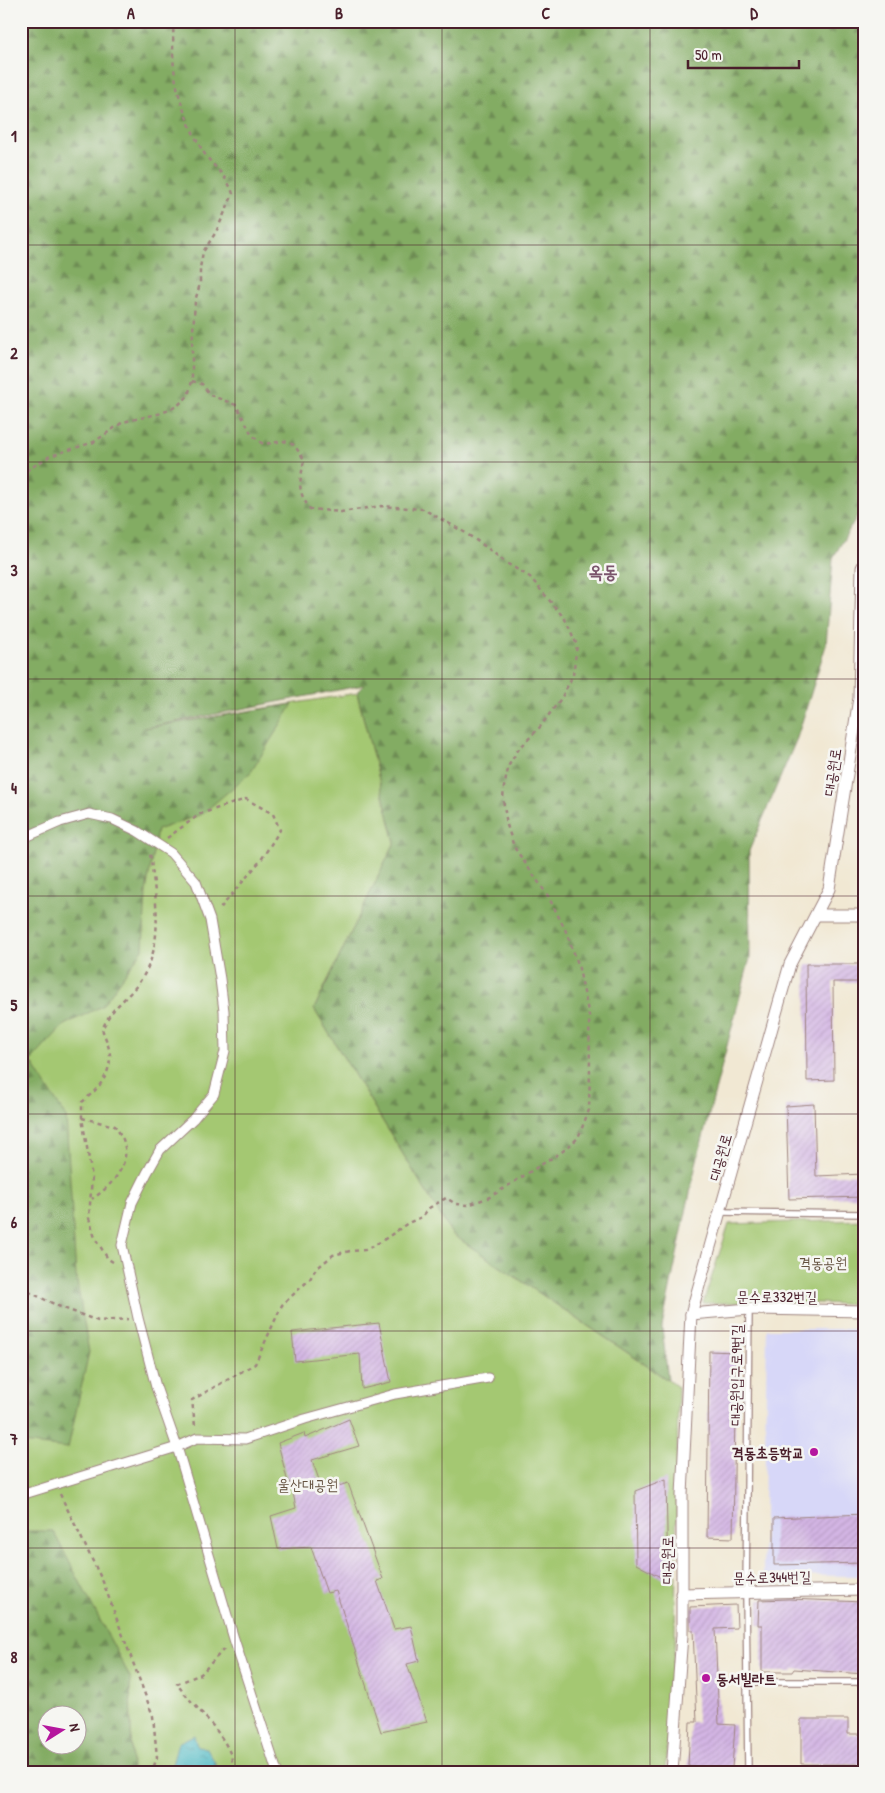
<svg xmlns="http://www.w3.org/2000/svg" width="885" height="1793" viewBox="0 0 885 1793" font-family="'Patrick Hand','Poor Story',sans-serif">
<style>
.built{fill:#d7d7f8}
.green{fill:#a4c872;stroke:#77744e;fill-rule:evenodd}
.forest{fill:url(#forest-firs);stroke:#666648;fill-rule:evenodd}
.water{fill:url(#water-ripples);stroke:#4a6c78}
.building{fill:url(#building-hatch)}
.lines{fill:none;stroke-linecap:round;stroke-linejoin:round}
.service-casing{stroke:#9e847f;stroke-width:8}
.pedestrian-casing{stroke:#9e847f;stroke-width:11}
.minor-casing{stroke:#9e847f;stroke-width:13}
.path{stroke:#9e847f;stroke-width:2.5;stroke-dasharray:4 4;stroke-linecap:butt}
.service{stroke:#fff;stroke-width:5.5}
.pedestrian{stroke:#fff;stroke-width:9}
.minor{stroke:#fff;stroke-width:11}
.grid{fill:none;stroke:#4a1f2b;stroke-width:1;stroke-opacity:0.55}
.poi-dot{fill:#b5179e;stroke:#f6f6f2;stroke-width:2}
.labels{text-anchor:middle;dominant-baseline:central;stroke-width:5;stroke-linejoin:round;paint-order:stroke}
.street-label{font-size:15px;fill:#4a1f2b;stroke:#f6f6f2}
.park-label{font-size:15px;fill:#655240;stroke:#f6f6f2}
.poi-label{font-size:15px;font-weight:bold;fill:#4a1f2b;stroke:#f6f6f2;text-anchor:end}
.quarter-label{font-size:18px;font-weight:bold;fill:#7a546c;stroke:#f6f6f2}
.neatline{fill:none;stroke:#4a1f2b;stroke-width:2}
.grid-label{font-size:16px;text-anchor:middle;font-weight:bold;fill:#4a1f2b}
</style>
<defs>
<pattern id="forest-firs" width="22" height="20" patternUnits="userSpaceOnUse" patternTransform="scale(1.25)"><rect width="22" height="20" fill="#83ac64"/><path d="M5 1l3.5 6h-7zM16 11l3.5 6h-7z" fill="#6d8b53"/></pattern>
<pattern id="water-ripples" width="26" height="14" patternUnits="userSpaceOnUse" patternTransform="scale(1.25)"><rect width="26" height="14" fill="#4bb9c4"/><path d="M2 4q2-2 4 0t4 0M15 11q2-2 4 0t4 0" fill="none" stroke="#40969f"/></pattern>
<pattern id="building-hatch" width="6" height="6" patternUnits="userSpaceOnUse" patternTransform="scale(1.25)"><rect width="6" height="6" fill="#d3b5e4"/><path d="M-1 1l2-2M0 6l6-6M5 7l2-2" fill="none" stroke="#b79bc4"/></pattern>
</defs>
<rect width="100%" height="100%" fill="#f6f6f2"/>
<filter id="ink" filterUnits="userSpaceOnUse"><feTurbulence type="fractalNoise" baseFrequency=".02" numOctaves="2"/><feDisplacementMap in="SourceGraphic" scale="10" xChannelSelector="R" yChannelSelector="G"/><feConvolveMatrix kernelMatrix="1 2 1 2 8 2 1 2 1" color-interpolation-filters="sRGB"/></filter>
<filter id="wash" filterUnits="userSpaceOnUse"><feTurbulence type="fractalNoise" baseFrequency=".0096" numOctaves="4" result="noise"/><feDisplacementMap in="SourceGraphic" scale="20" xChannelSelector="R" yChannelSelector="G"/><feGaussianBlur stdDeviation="1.12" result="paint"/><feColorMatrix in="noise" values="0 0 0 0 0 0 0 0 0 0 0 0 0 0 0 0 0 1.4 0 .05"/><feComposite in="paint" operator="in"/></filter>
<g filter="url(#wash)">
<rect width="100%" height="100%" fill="#f1e8d3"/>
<!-- built -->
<polygon class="built" points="767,1329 864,1329 864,1576 763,1575"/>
<!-- green -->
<g class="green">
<path d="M357 693 395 842 314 1009 452 1234 678 1387 675 1639 665 1772H21V708L120 732ZM48 1716H78V1746H48Z"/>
<polygon points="864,1220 864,1305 819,1303 703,1303 729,1224"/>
</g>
<!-- forest -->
<g class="forest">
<polygon points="21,21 864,21 864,504 833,558 826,645 797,738 749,851 750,958 696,1164 662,1327 668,1380 452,1234 314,1009 395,842 357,693 364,685 145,728 293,704 251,772 202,814 157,830 146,892 143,949 102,1006 64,1025 31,1061 66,1117 76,1276 89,1352 68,1448 21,1443"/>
<path d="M21 1531H53L130 1677 132 1772H21ZM48 1716H78V1746H48Z"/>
</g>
<!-- water -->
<polygon class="water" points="194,1735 197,1747 207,1748 215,1763 217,1772 170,1772 178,1743"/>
<g id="blocks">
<!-- building -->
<g class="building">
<polygon points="806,964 864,964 864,982 833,982 834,1080 807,1081"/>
<polygon points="814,1104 816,1176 864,1174 864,1197 789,1199 786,1106"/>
<polygon points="379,1323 391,1382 362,1389 360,1354 295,1361 292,1332"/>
<polygon points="709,1351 736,1352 733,1538 707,1537"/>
<polygon points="349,1419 359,1446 312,1460 323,1491 348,1483 383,1579 377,1581 394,1629 411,1626 419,1661 407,1664 427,1722 381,1732 336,1591 327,1593 311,1547 278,1549 271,1516 296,1508 291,1482 288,1483 278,1443 304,1433 305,1438"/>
<polygon points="666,1479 668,1581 636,1564 635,1491"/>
<polygon points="864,1514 864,1563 774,1565 774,1518"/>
<polygon points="788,1599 864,1602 864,1674 794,1669 792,1672 762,1672 762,1625 758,1625 759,1600"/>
<polygon points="736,1605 737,1628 715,1629 719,1724 735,1725 732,1768 688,1766 690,1722 697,1722 693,1630 690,1630 690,1607"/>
<polygon points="801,1719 848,1719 848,1734 864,1734 864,1764 801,1764"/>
</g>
</g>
</g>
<g filter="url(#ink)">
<use href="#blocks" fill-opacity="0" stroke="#9e847f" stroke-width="1"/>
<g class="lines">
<defs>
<g id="service">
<polyline points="720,1212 864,1214"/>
<polyline points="746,1682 864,1682"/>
<polyline points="748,1772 746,1592 749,1309"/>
</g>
<g id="pedestrian">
<polyline points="21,839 60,822 89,814 112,819 137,831 171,853 196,882 210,920 220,979 224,1011 225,1051 214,1094 193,1119 160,1150 147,1173 132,1203 122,1245 138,1318 156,1387 177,1447 234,1639 277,1772"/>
<polyline points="21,1495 177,1447 197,1438 245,1439 305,1419 395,1394 488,1378"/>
</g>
<g id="minor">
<polyline points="817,915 864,915"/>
<polyline points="691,1314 749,1309 864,1311"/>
<polyline points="681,1594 864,1590"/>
<polyline points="672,1772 682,1635 682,1495 691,1314 790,964 829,889 859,698 862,568 864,564"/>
</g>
</defs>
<!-- service casing -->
<use href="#service" class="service-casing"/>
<!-- pedestrian casing -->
<use href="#pedestrian" class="pedestrian-casing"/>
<!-- minor casing -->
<use href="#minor" class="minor-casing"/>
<!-- path -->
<g class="path">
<path d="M192 381 202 384 210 395 236 405 251 433 258 441 264 444 284 441 294 445 304 459C301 482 295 488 310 509L341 512 381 506 423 509 464 532 486 547 508 564 530 577 565 619 577 645 573 675 562 697 540 727 518 750 509 765 504 787 503 799 507 825 514 847 548 896 565 929 578 964 589 1016 590 1068 589 1110 578 1138 563 1151 490 1197 468 1205 456 1204 446 1198 429 1208 422 1217 408 1223 382 1241 365 1250 350 1251 333 1255 315 1270 310 1279 282 1305 255 1364 192 1400 195 1426"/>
<path d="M21 477 26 471 50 456 94 442 123 422 162 413 177 406 188 396 192 381V347L195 301 200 284V268L203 252 216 232 233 194C227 174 210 165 201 148 187 123 177 96 174 68 172 52 174 36 173 21"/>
<polyline points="167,838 200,814 246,799 273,814 280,830 261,860 218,911"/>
<path d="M82 1118 115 1126C118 1131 123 1137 124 1143 131 1166 109 1188 92 1199"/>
<path d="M113 1262 108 1259 95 1238 89 1218 92 1177 82 1118V1102C97 1090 110 1077 110 1056 110 1048 105 1037 102 1029 105 1024 108 1017 112 1012 121 1001 132 993 140 981 166 944 155 895 150 853"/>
<polyline points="21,1288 58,1306 98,1321 128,1319"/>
<polyline points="60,1494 103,1582 153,1716 157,1757 152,1772"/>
<path d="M224 1649 201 1674 177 1684C194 1707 218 1726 230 1753 232 1758 233 1766 234 1772"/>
</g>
<!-- service -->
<use href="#service" class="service"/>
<!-- pedestrian -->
<use href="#pedestrian" class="pedestrian"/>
<!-- minor -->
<use href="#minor" class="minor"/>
</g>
</g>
<!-- grid -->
<path class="grid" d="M235 21V1772M442 21V1772M650 21V1772M21 245H864M21 462H864M21 679H864M21 896H864M21 1114H864M21 1331H864M21 1548H864"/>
<!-- markers -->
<g class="poi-dot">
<circle cx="814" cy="1452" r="5"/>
<circle cx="706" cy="1678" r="5"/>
</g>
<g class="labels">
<!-- street labels -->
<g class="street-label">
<text transform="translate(832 772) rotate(-81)">대공원로</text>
<text transform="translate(720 1157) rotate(-74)">대공원로</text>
<text x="777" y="1296">문수로332번길</text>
<text transform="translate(736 1375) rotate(-89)">대공원입구로9번길</text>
<text transform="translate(667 1560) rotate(-89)">대공원로</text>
<text transform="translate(772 1577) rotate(-1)">문수로344번길</text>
</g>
<!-- park labels -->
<g class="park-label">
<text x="823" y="1262">격동공원</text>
<text x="308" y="1484">울산대공원</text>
</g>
<!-- poi labels -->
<g class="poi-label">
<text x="804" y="1452">격동초등학교</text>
<text x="716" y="1678" text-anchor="start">동서빌라트</text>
</g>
<!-- quarter labels -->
<g class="quarter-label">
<text x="603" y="571">옥동</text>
</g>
</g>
<!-- margin -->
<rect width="885" height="1793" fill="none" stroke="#f6f6f2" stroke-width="55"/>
<!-- north arrow -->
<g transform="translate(62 1730) rotate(79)"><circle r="24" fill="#f6f6f2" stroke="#b1a0a2"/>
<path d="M0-4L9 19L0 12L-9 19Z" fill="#b5179e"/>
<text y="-8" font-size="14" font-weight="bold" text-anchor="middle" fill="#4a1f2b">N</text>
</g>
<!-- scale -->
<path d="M688 60v8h111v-8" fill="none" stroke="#4a1f2b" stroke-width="2.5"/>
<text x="695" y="60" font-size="15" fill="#4a1f2b" stroke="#f6f6f2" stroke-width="4" paint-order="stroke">50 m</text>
<rect x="28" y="28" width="830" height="1738" class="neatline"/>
<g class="grid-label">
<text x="131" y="19">A</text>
<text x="339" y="19">B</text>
<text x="546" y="19">C</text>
<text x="754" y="19">D</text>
<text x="14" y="142">1</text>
<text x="14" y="359">2</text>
<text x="14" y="576">3</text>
<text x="14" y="794">4</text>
<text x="14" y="1011">5</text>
<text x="14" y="1228">6</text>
<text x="14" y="1445">7</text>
<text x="14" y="1663">8</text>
</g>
</svg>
